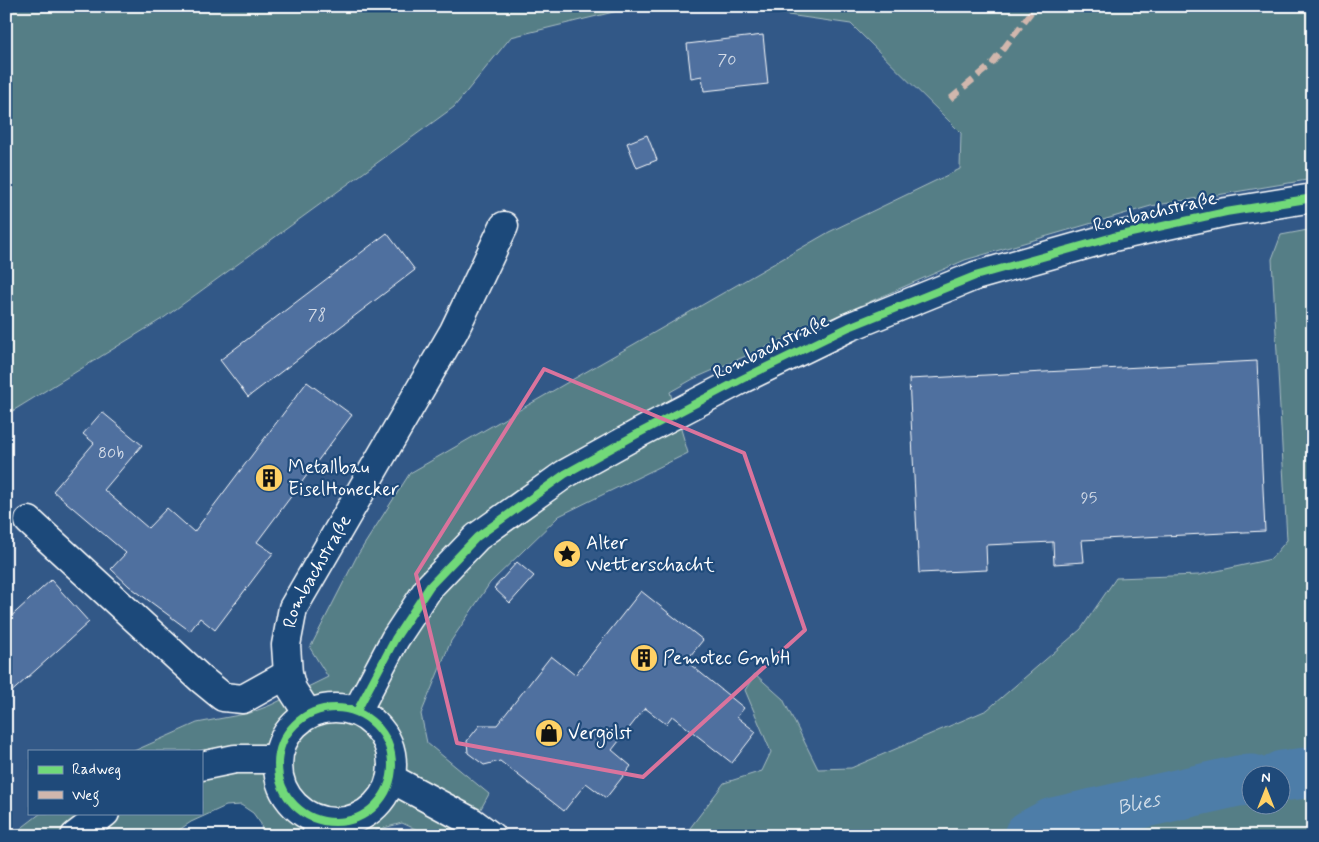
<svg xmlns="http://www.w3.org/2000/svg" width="1319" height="842" viewBox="0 0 1319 842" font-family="Mynerve,sans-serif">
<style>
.built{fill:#315887}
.green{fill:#557e86;stroke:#aabec2;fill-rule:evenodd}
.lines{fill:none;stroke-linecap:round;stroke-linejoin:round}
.river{stroke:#4d7da8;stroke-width:51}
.building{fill:#4f6f9f;stroke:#fff}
.minor-casing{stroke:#fff;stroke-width:31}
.major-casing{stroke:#fff;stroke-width:31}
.minor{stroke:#1f4a7a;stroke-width:28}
.major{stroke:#1f4a7a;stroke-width:28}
.quiet{stroke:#d1b7ad;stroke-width:6;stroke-dasharray:12 6;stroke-linecap:butt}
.cycleway-casing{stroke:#1f4a7a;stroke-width:11}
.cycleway{stroke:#71d979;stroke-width:8}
.marked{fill:none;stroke:#da749d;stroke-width:4;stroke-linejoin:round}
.labels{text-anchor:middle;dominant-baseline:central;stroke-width:4.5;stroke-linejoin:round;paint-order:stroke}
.number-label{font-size:16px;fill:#d3dbe7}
.street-label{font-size:19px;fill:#fff;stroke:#1f4a7a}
.poi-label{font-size:19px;fill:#fff;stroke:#1f4a7a;text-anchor:start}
.water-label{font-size:20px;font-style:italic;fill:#d2dee9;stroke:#1f4a7a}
</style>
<rect width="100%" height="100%" fill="#1f4a7a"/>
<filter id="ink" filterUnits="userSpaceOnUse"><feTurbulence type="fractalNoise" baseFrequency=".02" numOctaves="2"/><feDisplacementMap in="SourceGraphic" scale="10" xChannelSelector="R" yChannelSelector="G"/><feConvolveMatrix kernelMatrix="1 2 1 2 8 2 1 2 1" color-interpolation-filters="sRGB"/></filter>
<g filter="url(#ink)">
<!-- built -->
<g class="built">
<polygon points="638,6 725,6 851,24 961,134 960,169 829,232 325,621 310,648 328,677 271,705 250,713 197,723 134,751 29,751 29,813 41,813 11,836 6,836 6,415 165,317 454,107 511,37"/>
<polygon points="1313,179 1313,229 1281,235 1272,259 1287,540 1271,559 1199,575 1116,578 1081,629 987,710 851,768 818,769 783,699 745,690 771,752 762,771 724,783 690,828 688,836 466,836 489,794 427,743 421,714 451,641 490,583 559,516 688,453 669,392 693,379 965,260 1151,206"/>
<polygon points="402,823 431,836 368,836 377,830"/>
</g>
<!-- green -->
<g class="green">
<polygon points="6,6 638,6 511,37 454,107 165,317 6,415"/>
<polygon points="725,6 1313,6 1313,179 1151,206 965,260 693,379 670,392 688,453 559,516 490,583 451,641 421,714 427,743 489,794 466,836 431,836 402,823 377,830 368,836 262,836 261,824 253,813 241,805 226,806 191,822 170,836 11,836 41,813 201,813 201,751 134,751 197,723 250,713 271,705 328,677 310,648 357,556 410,473 829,232 960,169 961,133 851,24"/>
<path d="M1313 229V836H688L690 828 724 783 762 771 771 752 745 690 755 674 783 699 818 769 851 768 987 710 1081 629 1116 578 1199 575 1271 559 1287 540 1272 259 1281 235ZM1252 774H1282V804H1252Z"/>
</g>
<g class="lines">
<!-- river -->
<g class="river">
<polyline points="1282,776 1313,772"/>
<path id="s1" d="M1029 836 1053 823 1238 781 1252 780"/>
</g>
</g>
<!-- building -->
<g class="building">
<polygon points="763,35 768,84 704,91 702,76 691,78 687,44"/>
<polygon points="647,135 657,160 637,168 627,143"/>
<polygon points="387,233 415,270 248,397 220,360"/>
<polygon points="1257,361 1265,531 1082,540 1084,562 1054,564 1053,542 986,545 987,570 919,573 909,379"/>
<polygon points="307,382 352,415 257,542 273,553 215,630 200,618 190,631 129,586 111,569 126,553 53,491 94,443 83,434 102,412 142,445 104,490 148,528 167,508 194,532"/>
<polygon points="517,562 534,576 510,603 494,588"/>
<polygon points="51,580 89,622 6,697 6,621"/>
<polygon points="641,591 703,640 686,661 744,708 737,717 756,732 732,763 672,716 666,724 645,708 612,750 631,766 606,798 586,783 564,811 500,761 484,765 468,753 467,741 480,725 497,725 551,656 575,675"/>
</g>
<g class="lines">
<defs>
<g id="minor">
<polyline points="29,521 201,679 223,697 243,699 288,674"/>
<polyline points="357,711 395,639 430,586 477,537 565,474 639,433 742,379 849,327 975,276 1113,237 1226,212 1313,198"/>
<path id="s2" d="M308 714 292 689 288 674 286 645 293 608 454 331 504 226"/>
<polyline points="316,836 322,822"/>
</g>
<g id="major">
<circle cx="335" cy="765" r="57"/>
<polyline points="201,766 235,759 277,759"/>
<polyline points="392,779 472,822 491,836"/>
<polyline points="75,836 105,813"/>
</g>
</defs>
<!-- minor casing -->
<use href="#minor" class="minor-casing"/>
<!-- major casing -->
<use href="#major" class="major-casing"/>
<!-- minor -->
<use href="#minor" class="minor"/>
<!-- major -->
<use href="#major" class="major"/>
<!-- quiet -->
<polyline class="quiet" points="950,99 991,65 1036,6"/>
<defs>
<g id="cycleway">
<circle cx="335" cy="765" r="57"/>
<polyline points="357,711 395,639 430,586 477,537 565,474 639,433 742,379 849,327 975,276 1113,237 1226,212 1313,198"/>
</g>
</defs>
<!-- cycleway casing -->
<use href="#cycleway" class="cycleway-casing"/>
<!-- cycleway -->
<use href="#cycleway" class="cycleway"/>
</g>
</g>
<!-- marked area -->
<path class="marked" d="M544 369 744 453 805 630 643 777 457 743 416 574Z"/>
<!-- icons -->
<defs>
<symbol id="building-disc" viewBox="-11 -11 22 22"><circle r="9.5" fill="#ffd166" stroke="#1f4a7a"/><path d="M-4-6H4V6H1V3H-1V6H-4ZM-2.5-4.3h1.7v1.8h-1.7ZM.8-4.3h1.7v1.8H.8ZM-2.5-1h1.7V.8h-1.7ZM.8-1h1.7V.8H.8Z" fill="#111"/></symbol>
<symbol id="sight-disc" viewBox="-11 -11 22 22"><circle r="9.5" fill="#ffd166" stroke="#1f4a7a"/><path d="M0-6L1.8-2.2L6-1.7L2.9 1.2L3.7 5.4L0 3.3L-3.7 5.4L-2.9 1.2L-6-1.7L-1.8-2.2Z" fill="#111"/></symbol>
<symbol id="shop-disc" viewBox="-11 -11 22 22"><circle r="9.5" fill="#ffd166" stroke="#1f4a7a"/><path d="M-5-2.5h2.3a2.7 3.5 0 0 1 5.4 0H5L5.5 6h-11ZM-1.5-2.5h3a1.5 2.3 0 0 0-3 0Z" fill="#111"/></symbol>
</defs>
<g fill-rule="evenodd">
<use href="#building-disc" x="253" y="462" width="32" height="32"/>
<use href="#sight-disc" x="551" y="538" width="32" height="32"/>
<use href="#building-disc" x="628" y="642" width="32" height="32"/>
<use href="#shop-disc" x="533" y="717" width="32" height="32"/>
</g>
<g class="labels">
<!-- number labels -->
<g class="number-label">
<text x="727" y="60">70</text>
<text x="317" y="315">78</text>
<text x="111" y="453">80b</text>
<text x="1089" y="498">95</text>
</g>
<!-- street labels -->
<g class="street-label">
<text transform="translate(1155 212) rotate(-13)">Rombachstraße</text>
<text transform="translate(771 347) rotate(-26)">Rombachstraße</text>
<text stroke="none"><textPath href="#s2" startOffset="155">Rombachstraße</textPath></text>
</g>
<!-- poi labels -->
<g class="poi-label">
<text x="288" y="467">Metallbau<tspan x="288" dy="22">EiselHonecker</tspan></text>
<text x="586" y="543">Alter<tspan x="586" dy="22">Wetterschacht</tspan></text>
<text x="663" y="658">Pemotec GmbH</text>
<text x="568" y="733">Vergölst</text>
</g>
<!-- water labels -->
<g class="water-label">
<text stroke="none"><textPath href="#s1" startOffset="115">Blies</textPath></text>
</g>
</g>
<!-- margin -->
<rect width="1319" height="842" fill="none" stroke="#1f4a7a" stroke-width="25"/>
<rect x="12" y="12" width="1294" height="817" fill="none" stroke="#fff" stroke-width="2" filter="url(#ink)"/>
<!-- legend -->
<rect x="28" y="750" width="175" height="65" fill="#1f4a7a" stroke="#7992af"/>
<rect x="38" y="766" width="25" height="8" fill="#71d979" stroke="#7992af"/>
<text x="72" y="774" font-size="15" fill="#ffffff">Radweg</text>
<rect x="38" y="791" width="25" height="8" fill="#d1b7ad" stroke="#7992af"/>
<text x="72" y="800" font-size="15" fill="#ffffff">Weg</text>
<!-- north arrow -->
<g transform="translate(1266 790)"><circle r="24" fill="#1f4a7a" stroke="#7992af"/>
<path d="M0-4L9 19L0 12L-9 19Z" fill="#ffd166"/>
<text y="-8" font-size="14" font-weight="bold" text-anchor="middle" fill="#ffffff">N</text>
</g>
</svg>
